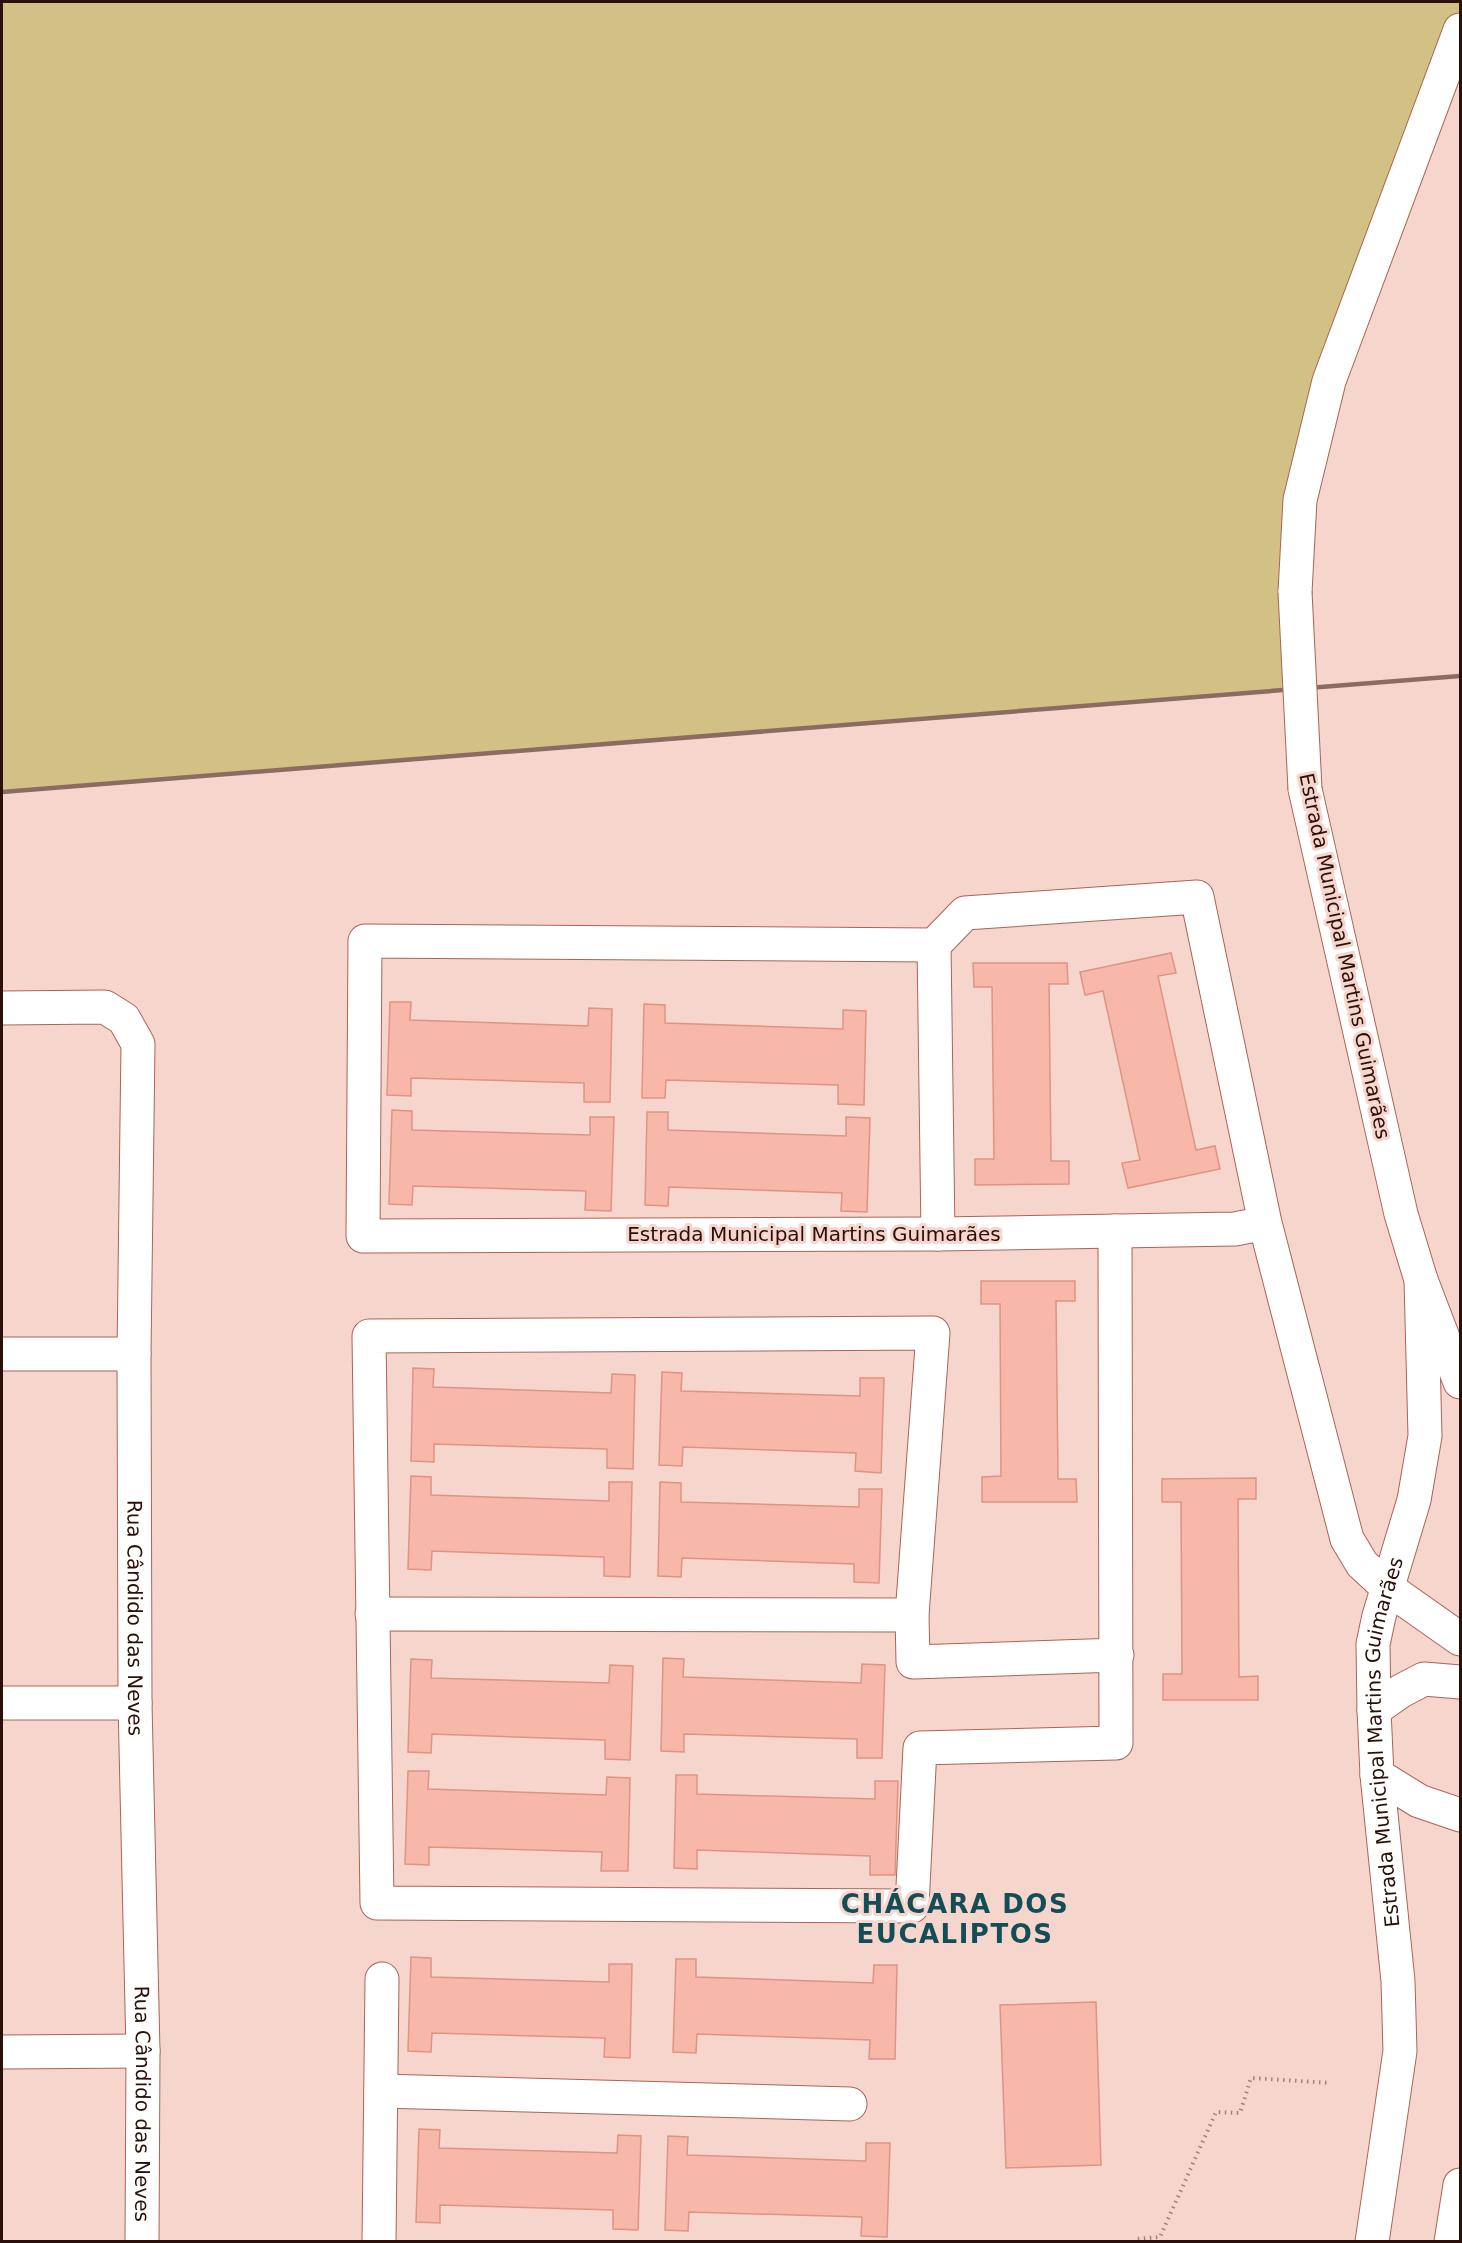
<svg xmlns="http://www.w3.org/2000/svg" width="1462" height="2243" viewBox="0 0 1462 2243" font-family="'DejaVu Sans',sans-serif">
<style>
.green{fill:#d2c184}
.building{fill:#f7b8a9;stroke:#df9481;stroke-width:1.5}
.lines{fill:none;stroke-linecap:round;stroke-linejoin:round}
.minor-casing{stroke:#ab6454;stroke-width:35}
.path{stroke:#a1837b;stroke-width:4;stroke-dasharray:1.5 4.5;stroke-linecap:butt}
.minor{stroke:#fff;stroke-width:33}
.rail{stroke:#8a6c65;stroke-width:4.5}
.minor-bridge-casing{stroke:#ab6454;stroke-width:35;stroke-linecap:butt}
.minor-bridge{stroke:#fff;stroke-width:33}
.labels{text-anchor:middle;dominant-baseline:central;stroke-width:6;stroke-linejoin:round;paint-order:stroke}
.street-label{font-size:20px;fill:#2b1009;stroke:#f6d5cd}
.district-label{font-size:26px;font-weight:bold;letter-spacing:1.5px;fill:#134d58;stroke:#f6d5cd}
</style>
<rect width="100%" height="100%" fill="#f6d5cd"/>
<!-- green -->
<polygon class="green" points="2,2 1460,2 1460,30 1329,381 1293,690 2,791"/>
<!-- building -->
<g class="building">
<polygon points="1171,953 1176,973 1158,976 1196,1150 1215,1146 1220,1169 1128,1188 1122,1163 1140,1160 1103,991 1085,995 1080,972"/>
<polygon points="973,963 1067,963 1068,984 1049,984 1051,1161 1069,1161 1069,1184 975,1185 975,1159 994,1159 992,987 974,987"/>
<polygon points="390,1002 411,1002 410,1020 588,1026 589,1008 612,1009 610,1102 584,1102 584,1083 411,1078 411,1096 387,1095"/>
<polygon points="644,1004 665,1005 665,1023 843,1029 843,1010 866,1011 864,1105 838,1104 838,1085 666,1080 665,1098 642,1098"/>
<polygon points="392,1110 412,1111 412,1130 590,1135 590,1117 614,1117 611,1211 585,1210 586,1191 413,1186 412,1205 389,1204"/>
<polygon points="647,1112 668,1112 668,1130 846,1136 846,1117 870,1118 867,1212 841,1211 842,1193 669,1187 668,1206 645,1205"/>
<polygon points="981,1281 1075,1281 1075,1301 1056,1301 1058,1479 1076,1479 1077,1502 982,1502 982,1477 1001,1476 1000,1304 981,1304"/>
<polygon points="413,1368 434,1369 433,1387 611,1393 612,1374 635,1375 633,1469 607,1468 607,1449 434,1444 434,1462 411,1461"/>
<polygon points="662,1372 682,1373 681,1391 860,1396 860,1378 884,1378 881,1473 855,1471 856,1453 683,1447 682,1466 659,1465"/>
<polygon points="411,1476 431,1477 431,1495 609,1501 609,1482 632,1482 630,1577 604,1576 604,1557 432,1551 431,1570 408,1569"/>
<polygon points="1256,1478 1256,1499 1238,1499 1239,1677 1258,1676 1258,1700 1163,1700 1163,1674 1182,1674 1181,1502 1162,1502 1162,1479"/>
<polygon points="660,1482 681,1483 681,1502 859,1507 859,1489 882,1489 879,1583 854,1582 854,1564 682,1558 681,1577 658,1576"/>
<polygon points="663,1658 684,1659 683,1677 861,1683 862,1664 885,1665 882,1758 857,1758 857,1739 684,1734 684,1752 661,1751"/>
<polygon points="411,1659 432,1660 431,1678 609,1683 610,1665 633,1666 630,1760 605,1759 605,1740 432,1734 431,1753 408,1752"/>
<polygon points="408,1771 429,1771 428,1789 606,1795 607,1777 630,1778 628,1871 601,1871 602,1852 429,1847 429,1865 405,1864"/>
<polygon points="676,1775 697,1775 697,1794 875,1799 875,1781 898,1781 895,1875 870,1875 870,1856 697,1850 697,1869 674,1868"/>
<polygon points="411,1957 431,1958 431,1977 609,1982 609,1964 632,1964 630,2058 604,2057 605,2038 432,2033 431,2052 408,2051"/>
<polygon points="676,1959 696,1959 696,1977 873,1983 874,1965 897,1965 895,2059 869,2059 870,2040 697,2034 696,2053 673,2052"/>
<polygon points="1096,2002 1101,2165 1006,2168 1000,2005"/>
<polygon points="419,2129 440,2130 439,2148 617,2153 618,2135 641,2136 638,2230 613,2229 613,2210 440,2205 440,2223 416,2222"/>
<polygon points="668,2136 688,2137 687,2155 866,2161 866,2143 890,2143 887,2237 861,2236 862,2217 689,2212 688,2231 665,2230"/>
</g>
<g class="lines">
<defs>
<g id="minor">
<polyline points="1295,592 1300,500 1329,381 1460,30"/>
<polyline points="1305,789 1401,1214 1421,1280 1460,1382"/>
<polyline points="934,945 938,1234"/>
<path id="s1" d="M2 1008 105 1007 124 1019 138 1044 134 1354 135 1703 143 2051 142 2242"/>
<polyline points="1265,1223 1235,1229 938,1234 363,1236 365,941 934,945 965,913 1197,897 1265,1223 1347,1539 1362,1564 1389,1589 1460,1639"/>
<polyline points="1115,1231 1116,1743 920,1748 912,1906 377,1903 369,1336 933,1333 912,1615 913,1662 1117,1655"/>
<polyline points="2,1354 134,1354"/>
<polyline points="372,1614 912,1615"/>
<polyline points="2,1703 135,1703"/>
<polyline points="1374,1710 1401,1691 1424,1679 1460,1682"/>
<polyline points="1377,1775 1419,1801 1460,1815"/>
<polyline points="2,2052 143,2051"/>
<polyline points="381,2091 850,2104"/>
<polyline points="379,2242 382,1979"/>
<path id="s2" d="M1372 2242 1400 2051 1398 1981 1377 1775 1374 1710 1373 1644 1379 1616 1414 1500 1425 1436 1421 1280"/>
<polyline points="1451,2242 1460,2185"/>
</g>
</defs>
<!-- minor casing -->
<use href="#minor" class="minor-casing"/>
<!-- path -->
<polyline class="path" points="1134,2242 1135,2239 1160,2237 1216,2112 1240,2113 1251,2078 1331,2083"/>
<!-- minor -->
<use href="#minor" class="minor"/>
<!-- rail -->
<polyline class="rail" points="2,792 1460,676"/>
<defs>
<polyline id="minor-bridge" points="1295,592 1305,789"/>
</defs>
<!-- minor-bridge casing -->
<use href="#minor-bridge" class="minor-bridge-casing"/>
<!-- minor-bridge -->
<use href="#minor-bridge" class="minor-bridge"/>
</g>
<g class="labels">
<!-- street labels -->
<g class="street-label">
<text transform="translate(1345 956) rotate(78)">Estrada Municipal Martins Guimarães</text>
<text x="814" y="1234">Estrada Municipal Martins Guimarães</text>
<text stroke="none"><textPath href="#s1" startOffset="728">Rua Cândido das Neves</textPath></text>
<text stroke="none"><textPath href="#s2" startOffset="504">Estrada Municipal Martins Guimarães</textPath></text>
<text stroke="none"><textPath href="#s1" startOffset="1214">Rua Cândido das Neves</textPath></text>
</g>
<!-- district labels -->
<g class="district-label">
<text x="955" y="1904">CHÁCARA DOS<tspan x="955" dy="30">EUCALIPTOS</tspan></text>
</g>
</g>
<!-- border -->
<rect width="1462" height="2243" fill="none" stroke="#2b1009" stroke-width="6"/>
</svg>
